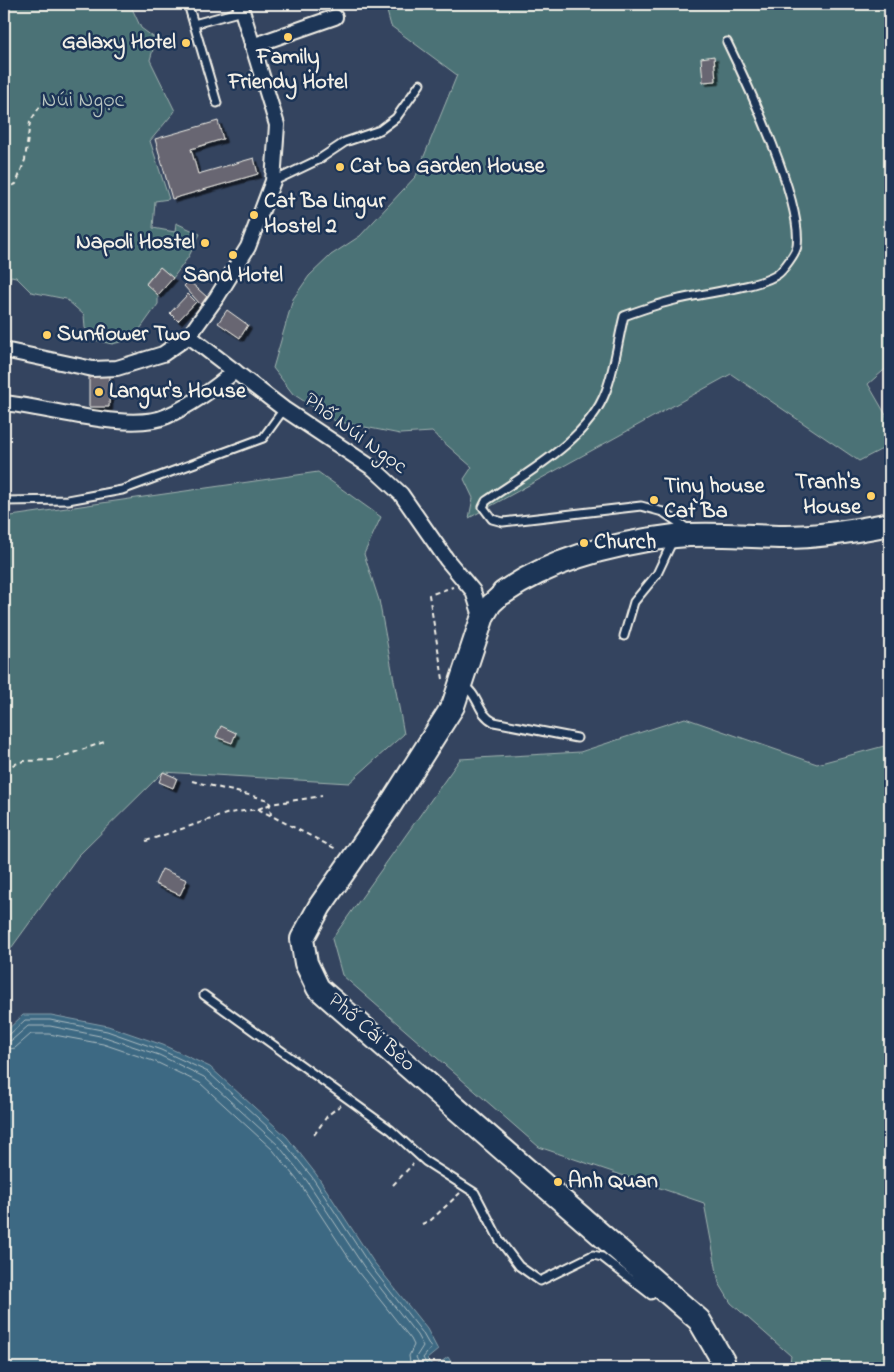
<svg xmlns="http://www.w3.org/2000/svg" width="894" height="1372" viewBox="0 0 894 1372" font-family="'Indie Flower',sans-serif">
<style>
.green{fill:#4b7276;stroke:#a0b2af}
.water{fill:#3d6983;stroke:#869fab}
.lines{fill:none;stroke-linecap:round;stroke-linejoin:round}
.shore{stroke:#abbbc0;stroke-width:1}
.building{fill:#686672;stroke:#f4f1e8;filter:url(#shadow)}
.service-casing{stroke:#f4f1e8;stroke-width:11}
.minor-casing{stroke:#f4f1e8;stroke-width:18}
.secondary-casing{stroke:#f4f1e8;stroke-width:24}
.primary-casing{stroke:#f4f1e8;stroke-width:26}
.path{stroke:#f4f1e8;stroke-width:2;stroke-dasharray:5 4;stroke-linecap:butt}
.service{stroke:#1d3557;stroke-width:7}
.minor{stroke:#1d3557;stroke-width:14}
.secondary{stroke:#1d3557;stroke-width:20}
.primary{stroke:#1d3557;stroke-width:22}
.poi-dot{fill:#ffd166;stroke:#1d3557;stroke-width:2}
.labels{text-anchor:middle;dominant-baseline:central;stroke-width:5;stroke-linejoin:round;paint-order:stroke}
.poi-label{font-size:22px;font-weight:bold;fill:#f4f1e8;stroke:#1d3557;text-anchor:start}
.park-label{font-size:22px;fill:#b9c5c0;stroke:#1d3557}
.street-label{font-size:22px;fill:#f4f1e8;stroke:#1d3557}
</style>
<defs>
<filter id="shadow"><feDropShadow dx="3.5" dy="3.5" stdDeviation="0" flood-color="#0009"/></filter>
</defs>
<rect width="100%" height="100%" fill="#34445f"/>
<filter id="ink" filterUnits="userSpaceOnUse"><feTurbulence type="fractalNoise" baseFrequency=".02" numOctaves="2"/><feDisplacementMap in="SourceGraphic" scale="10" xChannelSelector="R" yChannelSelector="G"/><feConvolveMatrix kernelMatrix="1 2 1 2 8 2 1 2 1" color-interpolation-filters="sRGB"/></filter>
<g filter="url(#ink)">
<!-- green -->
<g class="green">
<polygon points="4,4 130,4 141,28 156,39 150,60 175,111 150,141 169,199 155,201 153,228 175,232 176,223 200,234 189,256 173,278 160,267 146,283 158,295 158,304 133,339 112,344 95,340 85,328 84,315 66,299 31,292 16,277 11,276 4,301"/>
<polygon points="385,4 890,4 890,365 868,384 890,422 890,445 859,461 731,374 469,518 473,498 464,479 472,467 432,432 400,434 335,421 293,394 273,368 293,299 309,276 331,255 360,236 416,176 457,75 391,26"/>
<polygon points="318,472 381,517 364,554 379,600 404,734 349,783 163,772 78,856 4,958 4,517"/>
<polygon points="685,718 817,764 888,745 890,741 890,1368 789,1368 791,1356 731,1303 719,1283 704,1203 539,1147 342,975 332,939 460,759 580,752"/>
</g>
<!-- water -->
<polygon class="water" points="23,1015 51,1015 108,1026 163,1045 210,1067 287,1137 316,1174 373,1261 427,1329 438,1350 427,1359 434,1367 448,1357 455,1368 4,1368 4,1033"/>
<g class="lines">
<!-- shore -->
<g class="shore">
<polyline points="4,1036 9,1035 25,1020 50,1020 107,1031 161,1050 208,1072 283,1141 312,1177 369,1264 422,1332 431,1348 423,1358 429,1368"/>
<polyline points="4,1042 12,1040 28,1026 50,1026 105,1037 159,1055 204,1077 278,1145 307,1181 364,1267 417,1335 423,1346 416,1357 421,1368"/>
<polyline points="4,1050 15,1048 31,1034 49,1034 103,1044 156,1062 200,1083 273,1150 301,1185 358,1272 411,1339 414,1345 409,1356 411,1368"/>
</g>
</g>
<!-- building -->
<g class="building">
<polygon points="714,56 716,81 703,82 701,58"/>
<polygon points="218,121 223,139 191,149 198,174 254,158 258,174 172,199 155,139"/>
<polygon points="160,267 173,278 158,295 146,284"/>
<polygon points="189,281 207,297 201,305 184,286"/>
<polygon points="188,294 196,302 178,321 170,313"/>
<polygon points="227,310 248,325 240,338 218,323"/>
<polygon points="89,376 110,376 109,407 89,407"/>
<polygon points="221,726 236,733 232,743 216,737"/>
<polygon points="163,772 177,778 173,788 159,782"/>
<polygon points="162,869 187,880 180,895 155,884"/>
</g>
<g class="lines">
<defs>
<g id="service">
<polyline points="188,4 217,103"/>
<polyline points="194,24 242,11"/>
<polyline points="274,181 318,160 345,142 380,130 396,118 420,84"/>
<polyline points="4,501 68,500 122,490 263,438 284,409"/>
<path d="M688 529 663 512 641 506 503 522 492 519 483 507 486 501C528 472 588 440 606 391 615 367 618 340 624 316 641 310 657 304 675 300 698 294 761 287 778 274 783 270 796 253 797 246 803 202 748 85 727 42"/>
<polyline points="624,636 634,602 657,574 673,540"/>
<path d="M462 685C480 694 476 713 494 722L577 738"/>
<polyline points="204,995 391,1130 425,1161 475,1193 500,1241 519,1266 540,1281 593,1255 602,1257 651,1295 660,1290"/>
</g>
<g id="minor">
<polyline points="252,46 335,17"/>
<polyline points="189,336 284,409 374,469 401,494 447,560 473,591 482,619"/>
<polyline points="4,350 93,369 117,368 163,354 189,336 217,297 248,247 273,181 277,125 240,4"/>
<path d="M4 403C47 407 130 433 167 416 191 405 215 388 235 371"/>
</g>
<polyline id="secondary" points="482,619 491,604 503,593"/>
<g id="primary">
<path d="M503 593C552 559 616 543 675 536 711 532 748 537 785 537 820 537 855 531 890 524"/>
<polyline points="482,619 453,706 389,807 320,906 302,939 306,963 318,988 699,1320 723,1361 724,1368"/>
</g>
</defs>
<!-- service casing -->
<use href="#service" class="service-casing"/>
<!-- minor casing -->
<use href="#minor" class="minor-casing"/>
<!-- secondary casing -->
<use href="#secondary" class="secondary-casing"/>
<!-- primary casing -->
<use href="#primary" class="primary-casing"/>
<!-- path -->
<g class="path">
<polyline points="4,189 16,184 25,160 30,122 46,97"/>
<polyline points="443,679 429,595 453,587"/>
<polyline points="4,768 24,761 53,760 104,742"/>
<polyline points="192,781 269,800 271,815"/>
<polyline points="258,809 338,850"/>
<polyline points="146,841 229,813 258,809 271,804 322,796"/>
<polyline points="314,1135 328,1115 341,1105"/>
<polyline points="393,1185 413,1164"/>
<polyline points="422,1224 431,1220 460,1193"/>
</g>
<!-- service -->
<use href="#service" class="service"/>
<!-- minor -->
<use href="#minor" class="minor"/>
<!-- secondary -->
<use href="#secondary" class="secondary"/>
<!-- primary -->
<use href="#primary" class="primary"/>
</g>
</g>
<!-- markers -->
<g class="poi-dot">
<circle cx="288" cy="37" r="5"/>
<circle cx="186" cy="43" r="5"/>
<circle cx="340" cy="167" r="5"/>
<circle cx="254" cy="215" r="5"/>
<circle cx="205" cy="243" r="5"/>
<circle cx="233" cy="255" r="5"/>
<circle cx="47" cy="335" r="5"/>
<circle cx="99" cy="392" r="5"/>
<circle cx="871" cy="496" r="5"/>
<circle cx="654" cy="500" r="5"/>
<circle cx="584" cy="543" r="5"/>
<circle cx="558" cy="1182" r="5"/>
</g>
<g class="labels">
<!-- poi labels -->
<g class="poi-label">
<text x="176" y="43" text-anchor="end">Galaxy Hotel</text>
<text x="288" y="58" text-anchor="middle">Family<tspan x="288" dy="25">Friendy Hotel</tspan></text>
<text x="350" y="167">Cat ba Garden House</text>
<text x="264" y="202">Cat Ba Lingur<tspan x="264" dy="25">Hostel 2</tspan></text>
<text x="195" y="243" text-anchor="end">Napoli Hostel</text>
<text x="233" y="276" text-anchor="middle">Sand Hotel</text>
<text x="57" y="335">Sunflower Two</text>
<text x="109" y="392">Langur's House</text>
<text x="861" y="483" text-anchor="end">Tranh's<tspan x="861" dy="25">House</tspan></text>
<text x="664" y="487">Tiny house<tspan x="664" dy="25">Cat Ba</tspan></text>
<text x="594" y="543">Church</text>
<text x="568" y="1182">Anh Quan</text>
</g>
<!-- park labels -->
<g class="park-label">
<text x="83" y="101">Núi Ngọc</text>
</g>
<!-- street labels -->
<g class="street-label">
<text transform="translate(355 434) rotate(36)">Phố Núi Ngọc</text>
<text transform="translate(371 1033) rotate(41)">Phố Cái Bèo</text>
</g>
</g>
<!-- margin -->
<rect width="894" height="1372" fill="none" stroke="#1d3557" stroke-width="20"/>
<rect x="10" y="10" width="874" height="1352" fill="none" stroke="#f4f1e8" stroke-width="2" filter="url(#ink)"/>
</svg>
